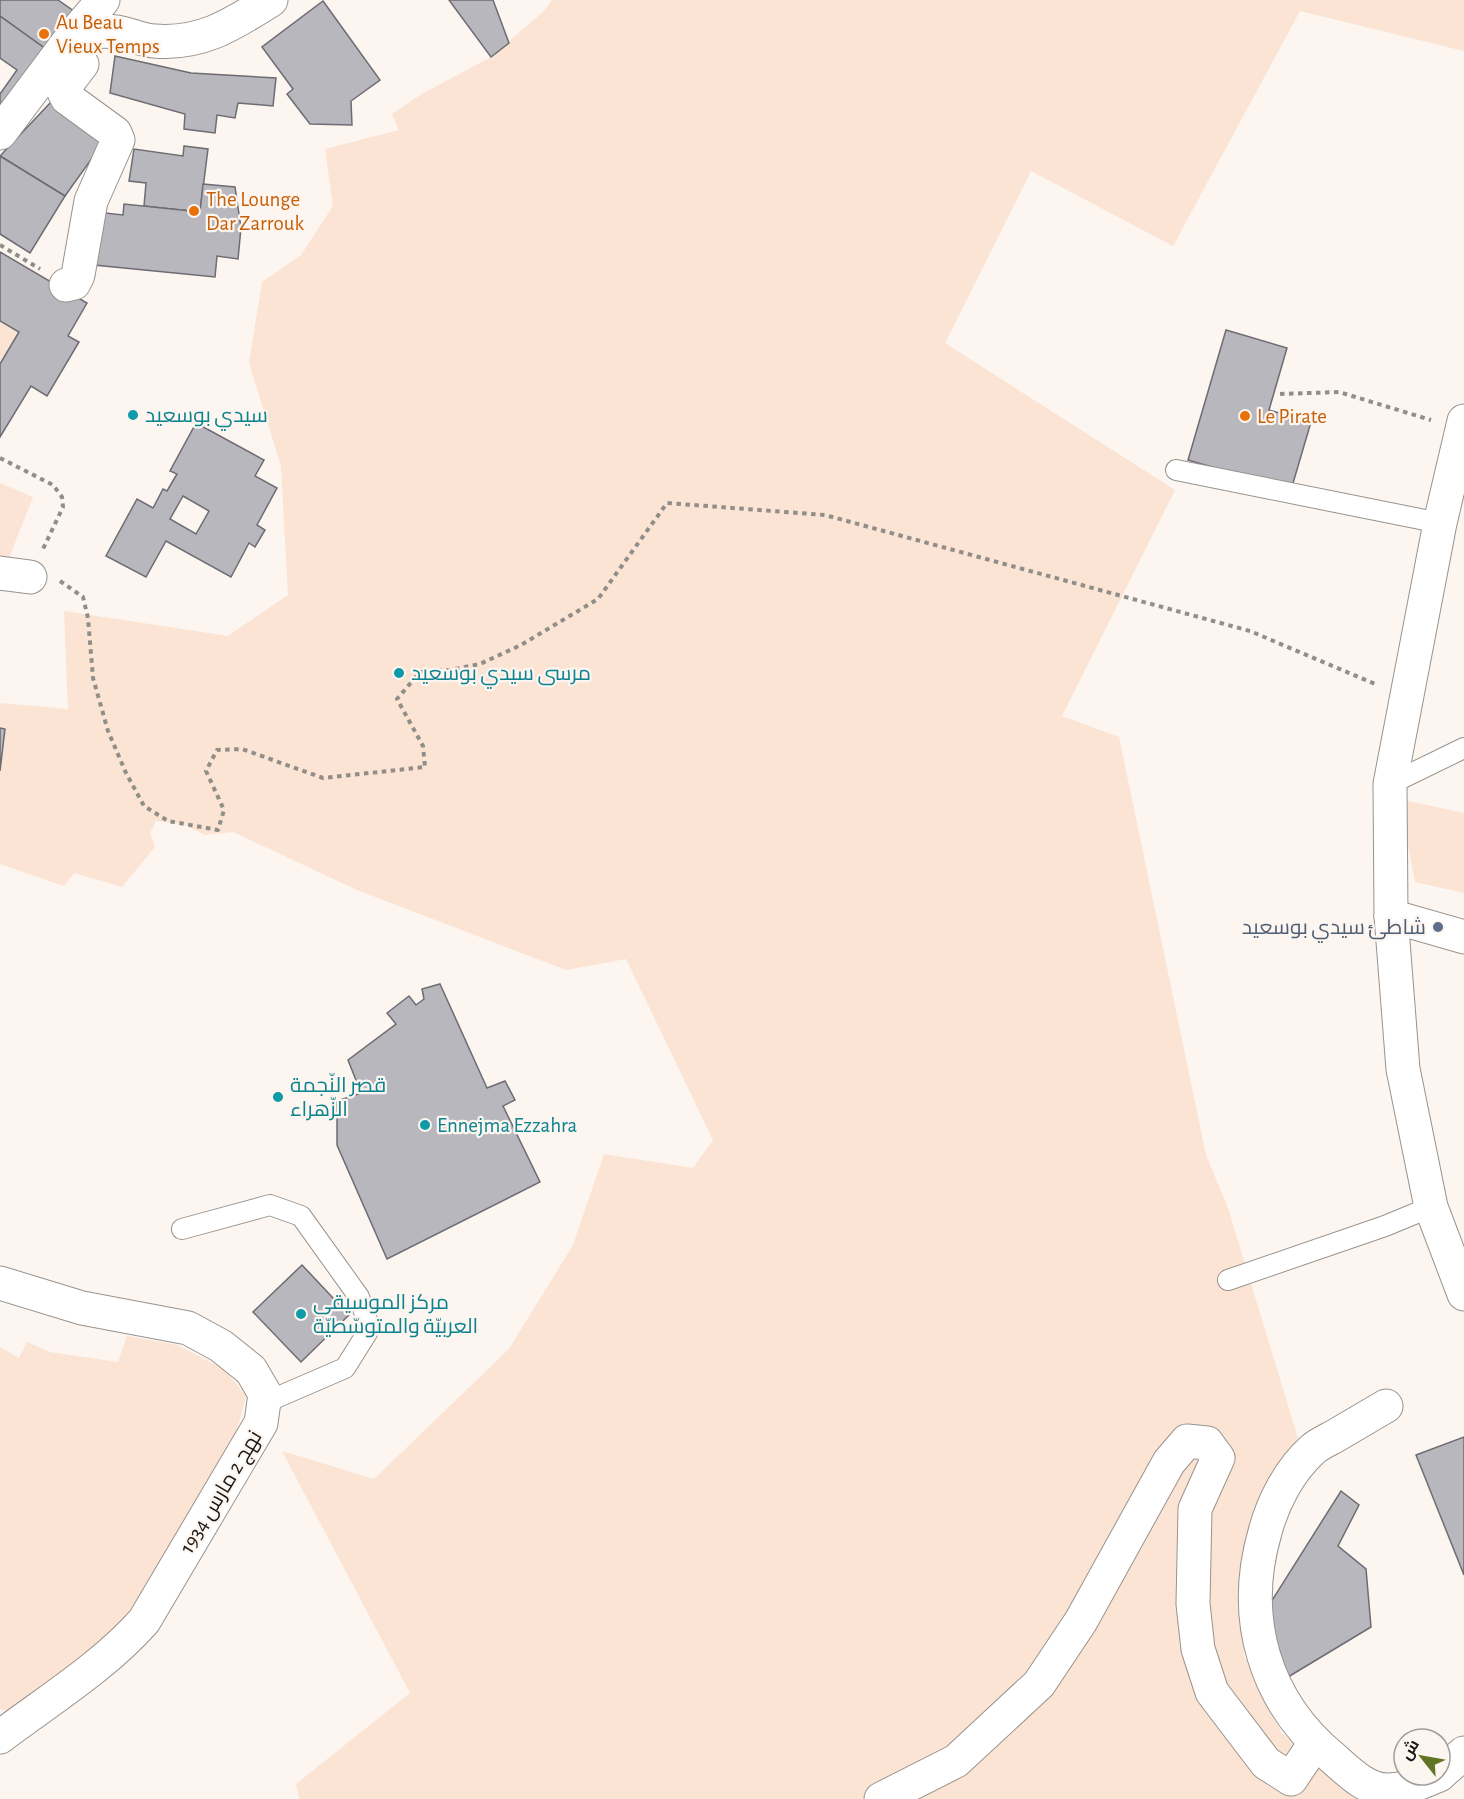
<svg xmlns="http://www.w3.org/2000/svg" width="1464" height="1799" viewBox="0 0 1464 1799" font-family="'Alegreya Sans',Cairo,sans-serif">
<style>
.green{fill:#fbe4d3}
.building{fill:#b8b7be;stroke:#6d6c72;stroke-width:1.5;fill-rule:evenodd}
.lines{fill:none;stroke-linecap:round;stroke-linejoin:round}
.lane-casing{stroke:#99938e;stroke-width:22}
.street-casing{stroke:#99938e;stroke-width:35}
.path{stroke:#918d89;stroke-width:4;stroke-dasharray:4.5 4.5;stroke-linecap:butt}
.lane{stroke:#fff;stroke-width:20}
.street{stroke:#fff;stroke-width:33}
.food-dot{fill:#e8710a;stroke:#fcf5f0;stroke-width:2}
.culture-dot{fill:#0f9aa8;stroke:#fcf5f0;stroke-width:2}
.service-dot{fill:#5c6f8a;stroke:#fcf5f0;stroke-width:2}
.labels{text-anchor:middle;dominant-baseline:central;stroke-width:4.5;stroke-linejoin:round;paint-order:stroke}
.food-label{font-size:21px;fill:#c56008;stroke:#fcf5f0;text-anchor:start}
.culture-label{font-size:21px;fill:#0d838f;stroke:#fcf5f0;text-anchor:start}
.service-label{font-size:21px;fill:#4e5e75;stroke:#fcf5f0;text-anchor:end}
.street-label{font-size:21px;fill:#1a1816;stroke:#fcf5f0}
</style>
<rect width="100%" height="100%" fill="#fcf5f0"/>
<!-- green -->
<g class="green">
<polygon points="552,0 1464,0 1464,51 1300,11 1173,246 1031,171 945,343 1175,490 1062,716 1119,737 1206,1155 1228,1208 1298,1438 1256,1504 1242,1586 1244,1656 1282,1734 1402,1799 299,1799 296,1784 410,1693 282,1451 374,1479 509,1349 573,1245 604,1154 693,1168 713,1140 626,959 566,970 357,890 233,832 205,835 184,824 156,821 150,833 155,847 122,887 74,873 64,886 0,864 0,771 5,729 0,728 0,703 68,709 64,611 228,636 288,595 281,466 249,363 262,282 301,255 333,206 325,149 399,130 392,114 422,94 491,57 544,11"/>
<polygon points="0,321 19,332 0,364"/>
<polygon points="0,483 33,497 7,563 0,562"/>
<polygon points="1399,799 1464,813 1464,893 1415,882"/>
<polygon points="127,1336 177,1345 224,1369 246,1396 236,1434 177,1536 129,1611 98,1646 7,1711 0,1709 0,1347 19,1358 27,1342 50,1352 118,1362"/>
</g>
<!-- building -->
<g class="building">
<polygon points="0,0 58,0 78,14 50,52 0,16"/>
<polygon points="449,0 493,0 509,43 491,57"/>
<polygon points="323,1 380,80 351,101 352,125 310,124 287,94 293,89 262,47"/>
<polygon points="0,16 50,52 0,122 0,94 17,70 0,58"/>
<polygon points="115,56 191,73 276,78 273,106 238,103 235,118 217,115 215,133 184,129 185,114 110,93"/>
<polygon points="51,102 105,140 65,196 0,156"/>
<polygon points="184,146 208,149 200,212 144,206 146,183 129,181 134,149 183,156"/>
<polygon points="0,156 65,196 30,253 0,234"/>
<polygon points="203,184 235,187 241,228 238,259 217,256 215,277 84,264 96,212 123,215 124,204 200,212"/>
<polygon points="0,252 87,303 68,336 79,342 47,396 31,386 0,437 0,364 19,332 0,321"/>
<polygon points="1226,330 1287,348 1269,410 1311,422 1291,490 1188,460"/>
<path d="M196 423 264 460 255 476 277 488 257 525 265 530 255 547 249 543 231 577 166 541 146 577 106 556 137 499 153 508 163 489 167 491 177 474 170 471ZM183 496 209 511 196 534 170 519Z"/>
<polygon points="0,728 5,729 0,771"/>
<polygon points="440,984 487,1088 505,1081 515,1100 503,1106 540,1182 387,1259 337,1145 337,1101 361,1093 348,1060 396,1024 387,1013 409,996 416,1005 424,999 422,989"/>
<polygon points="302,1265 349,1315 301,1362 253,1312"/>
<polygon points="1464,1437 1464,1575 1416,1455"/>
<polygon points="1341,1491 1359,1505 1338,1546 1366,1569 1371,1627 1288,1677 1266,1610"/>
</g>
<g class="lines">
<defs>
<g id="lane">
<polyline points="1176,470 1440,523"/>
<polyline points="1390,784 1464,748"/>
<polyline points="182,1229 270,1205 301,1216 359,1297 367,1320 367,1333 345,1368 264,1403"/>
<polyline points="1228,1280 1385,1226 1431,1207"/>
</g>
<g id="street">
<path d="M75 33C89 32 104 30 117 32 129 34 142 40 154 41 202 45 233 24 271 0"/>
<polyline points="0,133 75,33 103,0"/>
<polyline points="66,285 74,283 78,275 91,201 118,140 115,133 67,98 64,92 66,85 82,64"/>
<polyline points="1464,421 1440,523 1390,784 1391,916 1403,1069 1431,1207 1464,1294"/>
<polyline points="0,573 30,577"/>
<polyline points="1391,916 1464,937"/>
<path d="M0 1283 82 1308 188 1328 221 1346 251 1370 265 1394 261 1423 144 1621C103 1667 49 1700 0 1737"/>
<path d="M1386 1406C1369 1416 1352 1426 1335 1436 1328 1440 1318 1444 1312 1450 1289 1471 1273 1502 1265 1532 1240 1618 1264 1701 1333 1758 1348 1771 1366 1790 1387 1790 1406 1790 1422 1782 1439 1775"/>
<polyline points="1440,1774 1464,1753"/>
<polyline points="881,1799 956,1761 1039,1684 1081,1621 1169,1462 1187,1441 1207,1443 1218,1458 1195,1509 1193,1604 1198,1649 1212,1692 1266,1763 1291,1779 1315,1743"/>
</g>
</defs>
<!-- lane casing -->
<use href="#lane" class="lane-casing"/>
<!-- street casing -->
<use href="#street" class="street-casing"/>
<!-- path -->
<g class="path">
<polyline points="0,245 40,269"/>
<polyline points="1280,394 1339,392 1431,420"/>
<polyline points="0,458 53,485 62,497 63,507 43,549"/>
<polyline points="60,581 83,597 88,618 93,678 108,731 126,773 144,806 168,821 218,830 224,810 206,771 217,750 242,749 323,778 425,767 423,746 397,699 420,672 450,670 480,664 521,645 598,599 667,503 825,515 1250,631 1375,684"/>
</g>
<!-- lane -->
<use href="#lane" class="lane"/>
<!-- street -->
<use href="#street" class="street"/>
</g>
<!-- markers -->
<g class="food-dot">
<circle cx="44" cy="34" r="6"/>
<circle cx="194" cy="211" r="6"/>
<circle cx="1245" cy="416" r="6"/>
</g>
<g class="culture-dot">
<circle cx="133" cy="415" r="6"/>
<circle cx="399" cy="673" r="6"/>
<circle cx="278" cy="1097" r="6"/>
<circle cx="425" cy="1125" r="6"/>
<circle cx="301" cy="1314" r="6"/>
</g>
<circle class="service-dot" cx="1438" cy="927" r="6"/>
<g class="labels">
<!-- food labels -->
<g class="food-label">
<text x="56" y="22">Au Beau<tspan x="56" dy="24">Vieux Temps</tspan></text>
<text x="206" y="199">The Lounge<tspan x="206" dy="24">Dar Zarrouk</tspan></text>
<text x="1257" y="416">Le Pirate</text>
</g>
<!-- culture labels -->
<g class="culture-label">
<text x="145" y="415">سيدي بوسعيد</text>
<text x="411" y="673">مرسى سيدي بوسعيد</text>
<text x="290" y="1085">قصر النّجمة<tspan x="290" dy="24">الزّهراء</tspan></text>
<text x="437" y="1125">Ennejma Ezzahra</text>
<text x="313" y="1302">مركز الموسيقى<tspan x="313" dy="24">العربيّة والمتوسّطيّة</tspan></text>
</g>
<!-- service labels -->
<g class="service-label">
<text x="1426" y="927">شاطئ سيدي بوسعيد</text>
</g>
<!-- street labels -->
<g class="street-label">
<text transform="translate(221 1492) rotate(-59)">نهج 2 مارس 1934</text>
</g>
</g>
<!-- north arrow -->
<g transform="translate(1422 1757) rotate(301)"><circle r="28" fill="#fcf5f0" stroke="#a29d99" stroke-width="1.5"/>
<path d="M0-4.5L10 22L0 15L-10 22Z" fill="#617423"/>
<text y="-9" font-size="16" font-weight="bold" text-anchor="middle" fill="#1a1816">ش</text>
</g>
</svg>
